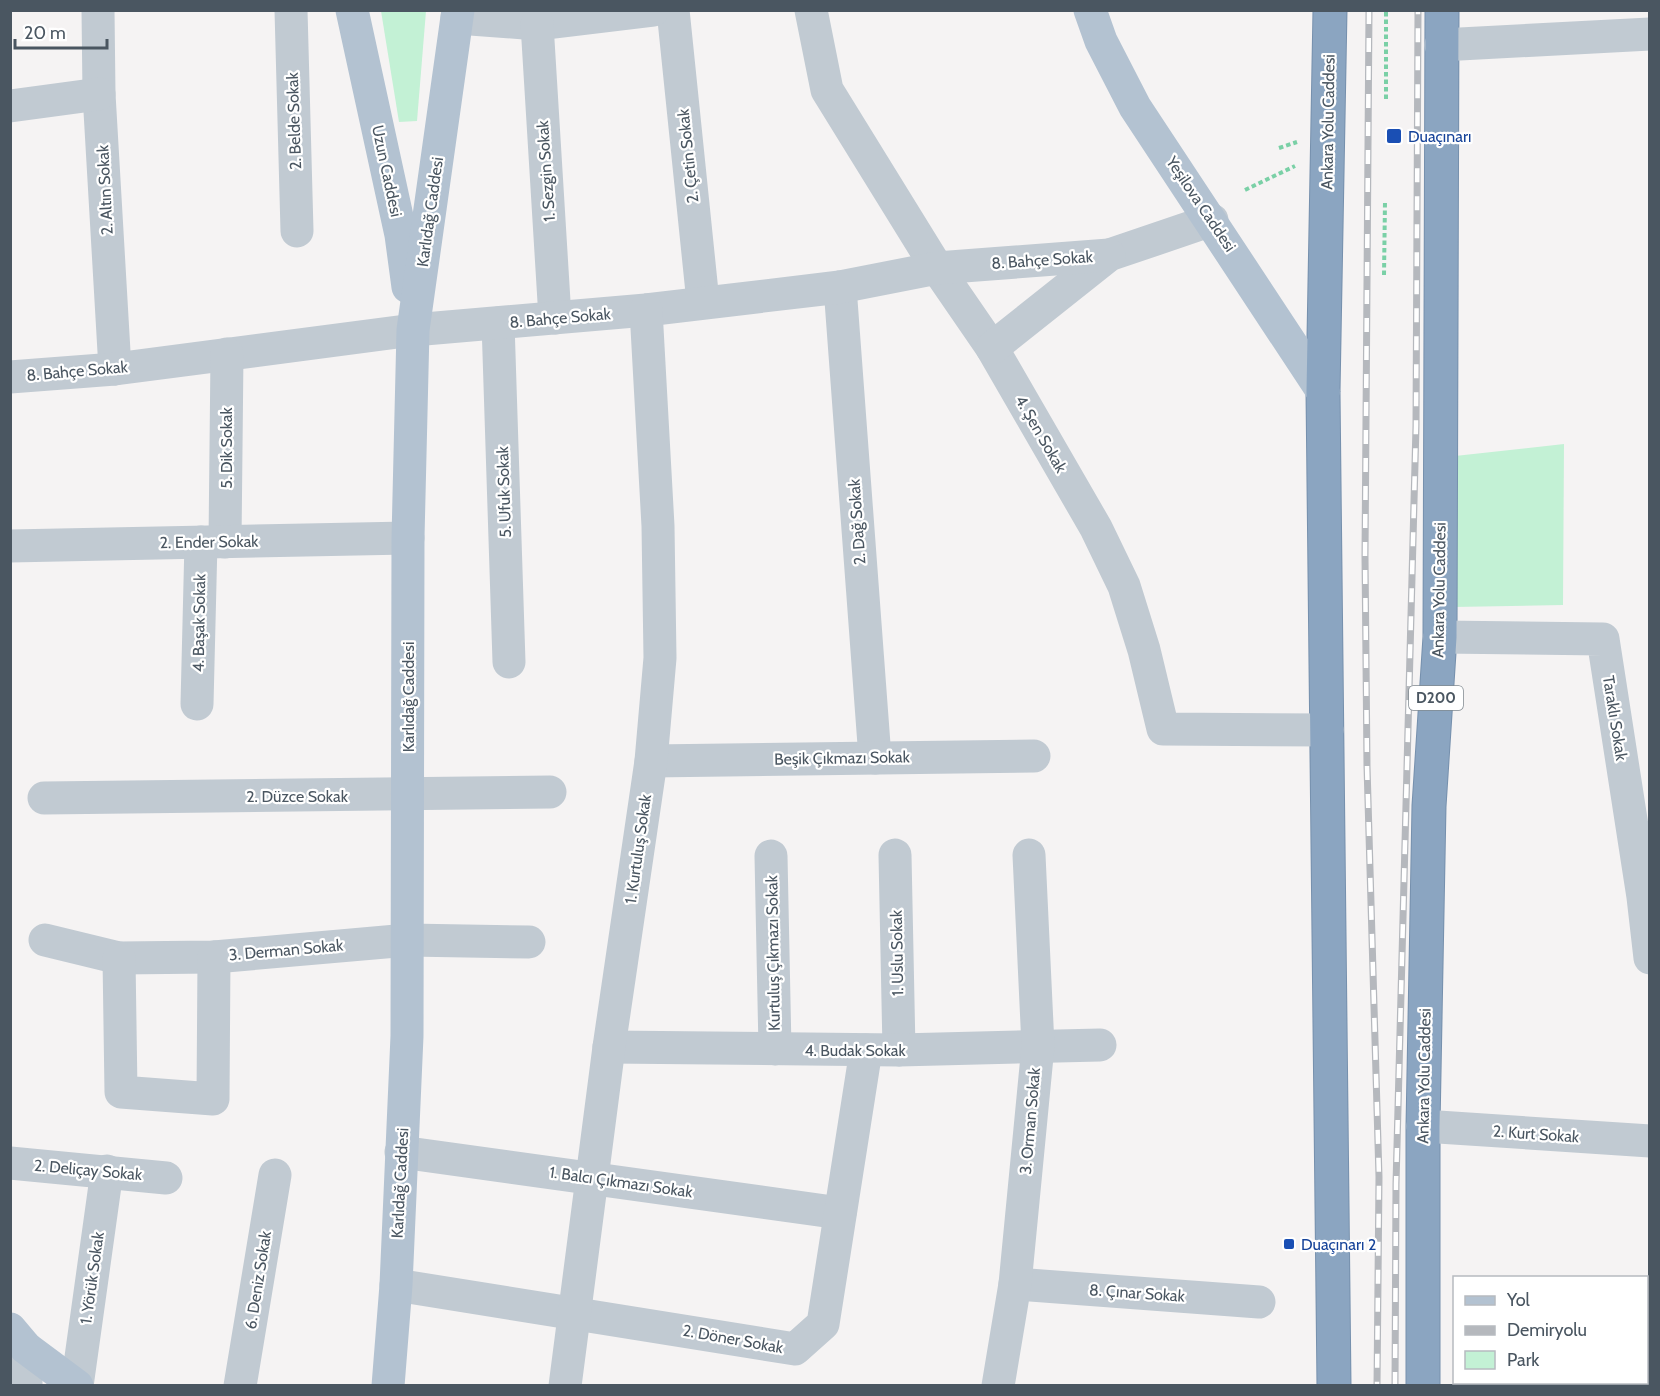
<svg xmlns="http://www.w3.org/2000/svg" width="1660" height="1396" viewBox="0 0 1660 1396" font-family="Cabin,sans-serif">
<style>
.green{fill:#c3f1d5}
.lines{fill:none;stroke-linecap:round;stroke-linejoin:round}
.highway-casing{stroke:#7690ad;stroke-width:35}
.path{stroke:#7ad0a6;stroke-width:4;stroke-dasharray:4.5 3;stroke-linecap:butt}
.minor{stroke:#c1cad2;stroke-width:33}
.major{stroke:#b3c2d1;stroke-width:33}
.highway{stroke:#8ba5c1;stroke-width:33}
.rail-casing{stroke:#b5b8bd;stroke-width:7}
.rail{stroke:#fff;stroke-width:4.5;stroke-dasharray:14;stroke-linecap:butt}
.transit-dot{fill:#1a4fb4;stroke:#fff;stroke-width:2}
.labels{text-anchor:middle;dominant-baseline:central;stroke-width:4.5;stroke-linejoin:round;paint-order:stroke}
.shield{fill:#fff;stroke:#808990;stroke-width:1.5}
.shield-label{font-size:15px;font-weight:bold;fill:#4a5661}
.street-label{font-size:16px;fill:#4a5661;stroke:#fff}
.transit-label{font-size:16px;fill:#164399;stroke:#fff;text-anchor:start}
</style>
<rect width="100%" height="100%" fill="#f5f3f3"/>
<!-- green -->
<g class="green">
<polygon points="381,11 426,11 417,121 399,122"/>
<polygon points="1564,444 1563,605 1453,607 1455,456"/>
</g>
<g class="lines">
<defs>
<g id="highway">
<polyline points="1330,10 1323,392 1334,1386"/>
<polyline points="1423,1386 1423,1126 1429,806 1440,637 1442,10"/>
</g>
</defs>
<!-- highway casing -->
<use href="#highway" class="highway-casing"/>
<!-- path -->
<g class="path">
<polyline points="1386,99 1386,10"/>
<polyline points="1279,148 1297,142"/>
<polyline points="1245,190 1295,166"/>
<polyline points="1384,275 1385,201"/>
</g>
<!-- minor -->
<g class="minor">
<polyline points="98,10 99,94 115,369"/>
<polyline points="291,10 297,231"/>
<polyline points="673,10 703,302"/>
<polyline points="811,10 827,90 937,268 992,348 1096,528 1124,586 1144,650 1163,729 1327,730"/>
<polyline points="457,18 537,24 653,10"/>
<polyline points="537,24 555,318"/>
<polyline points="1441,45 1650,34"/>
<polyline points="10,106 99,94"/>
<polyline points="840,287 875,758"/>
<polyline points="498,323 509,662"/>
<polyline points="992,348 1109,255 1212,220"/>
<polyline points="10,377 115,369 413,330 646,310 840,287 937,268 1109,255"/>
<polyline points="225,542 227,354"/>
<polyline points="10,546 408,538"/>
<polyline points="1440,637 1603,639 1643,897 1650,958"/>
<polyline points="197,704 201,542"/>
<polyline points="651,761 1034,756"/>
<polyline points="44,798 550,792"/>
<polyline points="895,855 899,1050"/>
<polyline points="771,856 775,1049"/>
<polyline points="45,940 119,958 214,957 408,940 529,942"/>
<polyline points="119,958 121,1092 213,1099 214,957"/>
<polyline points="609,1047 899,1050 1100,1045"/>
<polyline points="1423,1126 1650,1141"/>
<polyline points="401,1152 840,1213"/>
<polyline points="10,1163 166,1178"/>
<polyline points="1015,1284 1259,1302"/>
<polyline points="396,1285 795,1349 823,1324 866,1050"/>
<polyline points="26,1386 26,1348"/>
<polyline points="77,1386 107,1171"/>
<polyline points="240,1386 275,1175"/>
<polyline points="565,1386 609,1047 651,761 660,658 658,526 646,310"/>
<polyline points="998,1386 1015,1284 1038,1046 1029,855"/>
</g>
<!-- major -->
<g class="major">
<polyline points="352,10 401,235 408,287"/>
<polyline points="1090,10 1101,41 1135,107 1323,392"/>
<polyline points="10,1329 26,1348 77,1386"/>
<polyline points="388,1386 396,1285 407,1036 408,538 413,330 458,10"/>
</g>
<!-- highway -->
<use href="#highway" class="highway"/>
<defs>
<g id="rail">
<polyline points="1369,10 1365,556 1367,766 1379,1177 1377,1386"/>
<polyline points="1395,1386 1396,1184 1416,426 1418,10"/>
</g>
</defs>
<!-- rail casing -->
<use href="#rail" class="rail-casing"/>
<!-- rail -->
<use href="#rail" class="rail"/>
</g>
<!-- markers -->
<g class="transit-dot">
<rect x="1386" y="128" width="16" height="16" rx="3"/>
<rect x="1283" y="1238" width="12" height="12" rx="3"/>
</g>
<g class="labels">
<!-- shield labels -->
<rect class="shield" x="1409" y="686" width="54" height="24" rx="4.5"/>
<g class="shield-label">
<text x="1436" y="698">D200</text>
</g>
<!-- street labels -->
<g class="street-label">
<text transform="translate(294 121) rotate(-92)">2. Belde Sokak</text>
<text transform="translate(1328 122) rotate(-89)">Ankara Yolu Caddesi</text>
<text transform="translate(688 156) rotate(-96)">2. Çetin Sokak</text>
<text transform="translate(387 171) rotate(78)">Uzun Caddesi</text>
<text transform="translate(546 171) rotate(-94)">1. Sezgin Sokak</text>
<text transform="translate(105 190) rotate(-93)">2. Altın Sokak</text>
<text transform="translate(1201 204) rotate(56)">Yeşilova Caddesi</text>
<text transform="translate(430 212) rotate(-82)">Karlıdağ Caddesi</text>
<text transform="translate(1042 260) rotate(-4)">8. Bahçe Sokak</text>
<text transform="translate(560 318) rotate(-5)">8. Bahçe Sokak</text>
<text transform="translate(77 371) rotate(-5)">8. Bahçe Sokak</text>
<text transform="translate(1041 434) rotate(60)">4. Şen Sokak</text>
<text transform="translate(226 448) rotate(-90)">5. Dik Sokak</text>
<text transform="translate(504 492) rotate(-92)">5. Ufuk Sokak</text>
<text transform="translate(857 522) rotate(-94)">2. Dağ Sokak</text>
<text transform="translate(209 542) rotate(-1)">2. Ender Sokak</text>
<text transform="translate(1439 590) rotate(-89)">Ankara Yolu Caddesi</text>
<text transform="translate(199 623) rotate(-89)">4. Başak Sokak</text>
<text transform="translate(408 697) rotate(-90)">Karlıdağ Caddesi</text>
<text transform="translate(1615 718) rotate(81)">Taraklı Sokak</text>
<text transform="translate(842 758) rotate(-1)">Beşik Çıkmazı Sokak</text>
<text x="297" y="796">2. Düzce Sokak</text>
<text transform="translate(638 849) rotate(-82)">1. Kurtuluş Sokak</text>
<text transform="translate(286 950) rotate(-5)">3. Derman Sokak</text>
<text transform="translate(773 953) rotate(-91)">Kurtuluş Çıkmazı Sokak</text>
<text transform="translate(897 953) rotate(-91)">1. Uslu Sokak</text>
<text x="855" y="1050">4. Budak Sokak</text>
<text transform="translate(1424 1076) rotate(-89)">Ankara Yolu Caddesi</text>
<text transform="translate(1030 1121) rotate(-85)">3. Orman Sokak</text>
<text transform="translate(1536 1134) rotate(4)">2. Kurt Sokak</text>
<text transform="translate(88 1170) rotate(5)">2. Deliçay Sokak</text>
<text transform="translate(621 1182) rotate(8)">1. Balcı Çıkmazı Sokak</text>
<text transform="translate(400 1183) rotate(-87)">Karlıdağ Caddesi</text>
<text transform="translate(92 1278) rotate(-82)">1. Yörük Sokak</text>
<text transform="translate(258 1280) rotate(-81)">6. Deniz Sokak</text>
<text transform="translate(1137 1293) rotate(4)">8. Çınar Sokak</text>
<text transform="translate(733 1339) rotate(10)">2. Döner Sokak</text>
</g>
<!-- transit labels -->
<g class="transit-label">
<text x="1408" y="136">Duaçınarı</text>
<text x="1301" y="1244">Duaçınarı 2</text>
</g>
</g>
<!-- border -->
<rect width="1660" height="1396" fill="none" stroke="#4a5661" stroke-width="24"/>
<!-- legend -->
<rect x="1453" y="1276" width="195" height="108" fill="#ffffff" stroke="#b7bbc0" stroke-width="1.5"/>
<rect x="1465" y="1296" width="30" height="9" fill="#b3c2d1" stroke="#b7bbc0" stroke-width="1.5"/>
<text x="1507" y="1306" font-size="18" fill="#4a5661">Yol</text>
<rect x="1465" y="1326" width="30" height="9" fill="#b5b8bd" stroke="#b7bbc0" stroke-width="1.5"/>
<text x="1507" y="1336" font-size="18" fill="#4a5661">Demiryolu</text>
<rect x="1465" y="1351" width="30" height="18" fill="#c3f1d5" stroke="#b7bbc0" stroke-width="1.5"/>
<text x="1507" y="1366" font-size="18" fill="#4a5661">Park</text>
<!-- scale -->
<path d="M15 39v9h92v-9" fill="none" stroke="#4a5661" stroke-width="3"/>
<text x="24" y="39" font-size="18" fill="#4a5661" stroke="#ffffff" stroke-width="4.5" paint-order="stroke">20 m</text>
</svg>
